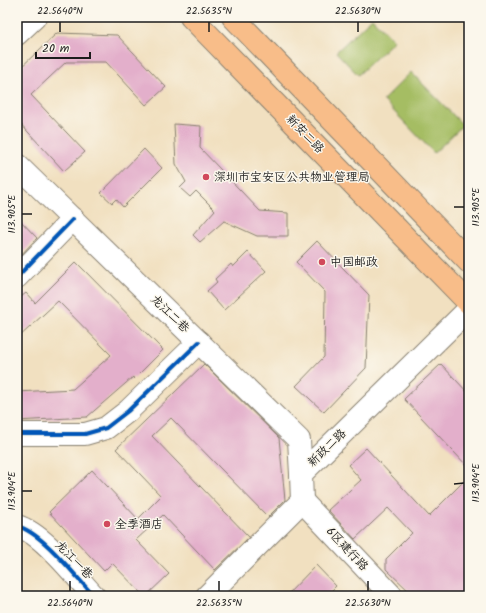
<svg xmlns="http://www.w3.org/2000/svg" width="486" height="613" viewBox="0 0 486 613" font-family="Kalam,'LXGW WenKai TC',sans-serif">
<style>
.green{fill:#a5bd63;stroke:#606c40}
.building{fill:#e3afcb}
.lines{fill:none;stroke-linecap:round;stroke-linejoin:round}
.minor-casing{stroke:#867e6e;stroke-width:24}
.major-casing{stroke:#867e6e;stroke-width:24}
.minor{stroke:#fff;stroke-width:22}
.major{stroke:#f8bd89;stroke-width:22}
.cycleway-casing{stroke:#fbf7ec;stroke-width:6}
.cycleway{stroke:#0057b8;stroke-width:4}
.ticks{fill:none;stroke:#1c1c1c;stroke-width:1.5}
.poi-dot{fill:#d1495b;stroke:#fbf7ec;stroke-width:1.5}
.labels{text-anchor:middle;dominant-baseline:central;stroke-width:3;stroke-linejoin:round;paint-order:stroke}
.street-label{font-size:12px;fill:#1c1c1c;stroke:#fbf7ec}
.poi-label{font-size:12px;fill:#1c1c1c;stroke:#fbf7ec;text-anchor:start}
.neatline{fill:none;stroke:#1c1c1c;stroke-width:1.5}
.ticks-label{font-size:10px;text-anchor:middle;fill:#1c1c1c}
</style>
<rect width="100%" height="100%" fill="#fbf7ec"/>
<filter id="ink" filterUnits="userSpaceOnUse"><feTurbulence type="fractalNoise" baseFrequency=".025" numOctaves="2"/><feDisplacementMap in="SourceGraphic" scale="8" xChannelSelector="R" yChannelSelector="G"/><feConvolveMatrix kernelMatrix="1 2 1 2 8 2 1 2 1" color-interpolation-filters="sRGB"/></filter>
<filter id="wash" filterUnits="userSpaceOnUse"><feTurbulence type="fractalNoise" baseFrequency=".012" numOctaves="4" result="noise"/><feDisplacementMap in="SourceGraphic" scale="16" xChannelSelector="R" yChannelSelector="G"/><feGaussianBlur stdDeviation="0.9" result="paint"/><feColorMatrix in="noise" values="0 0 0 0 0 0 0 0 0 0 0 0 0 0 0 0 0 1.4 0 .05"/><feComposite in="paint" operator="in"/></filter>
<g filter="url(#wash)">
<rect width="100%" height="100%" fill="#f1e0c0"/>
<!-- green -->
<g class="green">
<polygon points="372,18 394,41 358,75 336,52"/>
<polygon points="411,72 463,125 434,153 383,100"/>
</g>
<g id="blocks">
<!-- building -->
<g class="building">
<polygon points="57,33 117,35 166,87 146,105 106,62 66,62 31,95 85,152 64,171 17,120 17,71"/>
<polygon points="174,124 201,126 200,148 260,211 288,213 288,236 257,236 224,221 200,242 193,235 215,210 196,191 190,197 180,188 186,182 176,164"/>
<polygon points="144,149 162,168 123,207 116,199 112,203 101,193"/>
<polygon points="17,217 37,238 17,259"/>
<polygon points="317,241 369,295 366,368 324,412 296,386 324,357 325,292 296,262"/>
<polygon points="248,252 266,271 224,310 207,291 217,282 215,279 231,264 233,267"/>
<polygon points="76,262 163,350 134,379 133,377 87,417 17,421 17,392 73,389 111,355 58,301 17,339 17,300 26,293 35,303"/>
<polygon points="204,364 279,438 285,500 268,517 171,418 152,436 249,537 215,570 163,515 136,540 169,574 146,596 144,596 112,563 104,571 49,512 92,470 138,519 161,496 116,449"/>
<polygon points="441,364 469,394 469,468 404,399"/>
<polygon points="366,448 429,516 469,476 469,596 414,596 386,569 386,559 412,533 388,508 355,539 328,510 361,480 348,465"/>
<polygon points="316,565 336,586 326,596 286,596"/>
</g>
</g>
</g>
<g filter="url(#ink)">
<use href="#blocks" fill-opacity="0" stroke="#867e6e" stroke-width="1"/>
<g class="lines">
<defs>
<g id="minor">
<polyline points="17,34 35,17"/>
<polyline points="17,165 299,440 301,474"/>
<polyline points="17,277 73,219"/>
<polyline points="17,434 85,434 106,428 128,411 199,342"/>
<polyline points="302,501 392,596"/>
<path d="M17 526C43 533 75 576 94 596"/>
<polyline points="207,596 302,501 301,474 469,309"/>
</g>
<g id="major">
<polyline points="191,17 469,303"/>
<polyline points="233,17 469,262"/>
</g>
</defs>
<!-- minor casing -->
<use href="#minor" class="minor-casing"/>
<!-- major casing -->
<use href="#major" class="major-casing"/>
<!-- minor -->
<use href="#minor" class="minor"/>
<!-- major -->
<use href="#major" class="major"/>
<defs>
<g id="cycleway">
<polyline points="17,277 73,219"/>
<polyline points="17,434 85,434 106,428 128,411 199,342"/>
<path d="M17 526C43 533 75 576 94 596"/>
</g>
</defs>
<!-- cycleway casing -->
<use href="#cycleway" class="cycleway-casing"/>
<!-- cycleway -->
<use href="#cycleway" class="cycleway"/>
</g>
</g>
<!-- ticks -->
<path class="ticks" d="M60 22V32M209 22V32M358 22V32M454 207H464M22 214H32M454 484 464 483M22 491H32M70 581V591M219 581V591M368 581V591"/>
<!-- markers -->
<g class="poi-dot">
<circle cx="206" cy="177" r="4"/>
<circle cx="322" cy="262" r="4"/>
<circle cx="107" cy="524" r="4"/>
</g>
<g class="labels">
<!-- street labels -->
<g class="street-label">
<text transform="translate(305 134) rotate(46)">新安二路</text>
<text transform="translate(170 314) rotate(44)">龙江二巷</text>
<text transform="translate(327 448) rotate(-44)">新政二路</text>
<text transform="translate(347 549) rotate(47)">6区建行路</text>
<text transform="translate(74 560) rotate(46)">龙江一巷</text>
</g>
<!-- poi labels -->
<g class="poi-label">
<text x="214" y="177">深圳市宝安区公共物业管理局</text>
<text x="330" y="262">中国邮政</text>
<text x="115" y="524">全季酒店</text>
</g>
</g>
<!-- margin -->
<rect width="486" height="613" fill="none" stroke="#fbf7ec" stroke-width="44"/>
<!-- scale -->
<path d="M36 52v6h54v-6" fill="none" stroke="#1c1c1c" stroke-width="2"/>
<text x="42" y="52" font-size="12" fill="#1c1c1c" stroke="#fbf7ec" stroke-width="3" paint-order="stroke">20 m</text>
<rect x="22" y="22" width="442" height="569" class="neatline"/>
<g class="ticks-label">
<text x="60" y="14">22.5640°N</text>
<text x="209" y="14">22.5635°N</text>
<text x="358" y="14">22.5630°N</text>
<text transform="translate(475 207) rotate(-90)" y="4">113.905°E</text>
<text transform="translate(11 214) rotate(-90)" y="4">113.905°E</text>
<text transform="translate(475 483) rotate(-90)" y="4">113.904°E</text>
<text transform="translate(11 491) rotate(-90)" y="4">113.904°E</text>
<text x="70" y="606">22.5640°N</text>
<text x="219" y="606">22.5635°N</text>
<text x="368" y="606">22.5630°N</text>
</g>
</svg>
